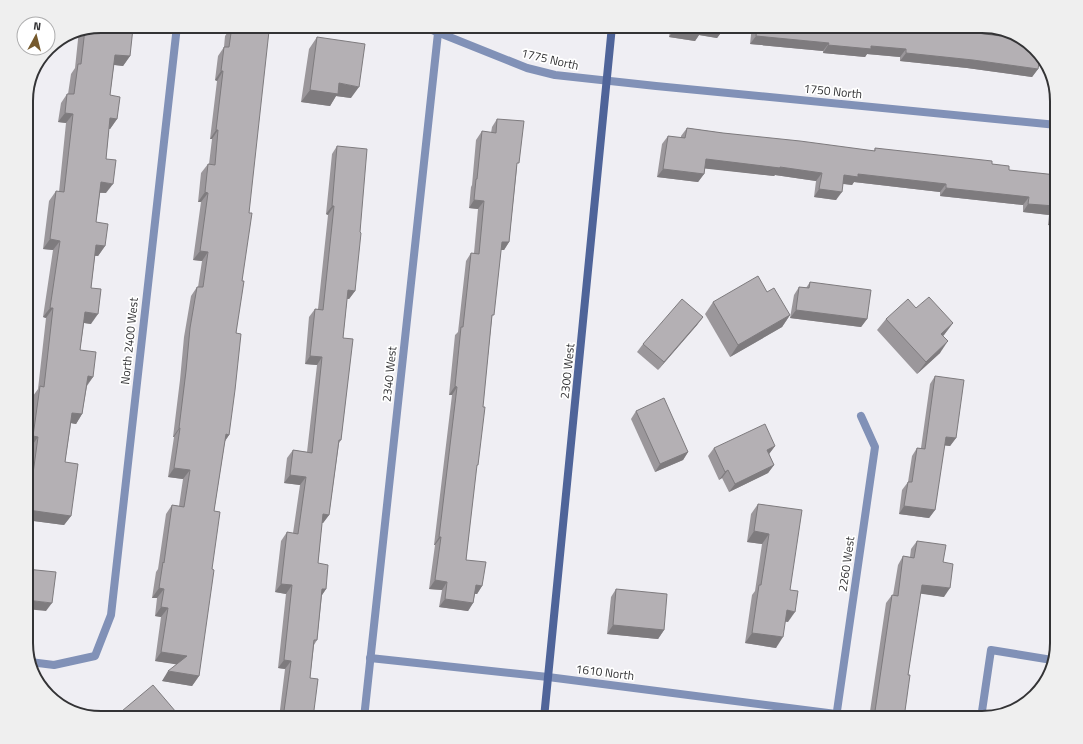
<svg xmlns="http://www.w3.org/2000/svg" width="1083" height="744" viewBox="0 0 1083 744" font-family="'Titillium Web',sans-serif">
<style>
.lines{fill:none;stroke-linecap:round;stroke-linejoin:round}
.service{stroke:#8191b7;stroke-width:8}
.minor{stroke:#8191b7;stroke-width:8}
.secondary{stroke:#4f6499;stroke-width:8}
.wall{fill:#9b979b}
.shaded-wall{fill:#7e7b7e}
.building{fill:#b4b0b4;stroke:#7e7b7e}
.labels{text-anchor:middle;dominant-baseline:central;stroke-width:3.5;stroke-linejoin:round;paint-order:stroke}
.street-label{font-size:12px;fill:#333335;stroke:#fff}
.rim{fill:none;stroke:#333335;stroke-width:2}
</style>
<rect width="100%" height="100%" fill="#efeef3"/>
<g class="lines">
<!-- service -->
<polyline class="service" points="981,718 991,650 1052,660"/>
<!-- minor -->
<g class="minor">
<polyline points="422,26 527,68 555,75 656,86 1057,125"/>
<polyline points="370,658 548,677 836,714"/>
<polyline points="30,662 54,665 95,656 111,615 177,26"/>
<polyline points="364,718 438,33"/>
<polyline points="836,718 875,447 861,416"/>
</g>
<!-- secondary -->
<polyline class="secondary" points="544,718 612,26"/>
</g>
<!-- wall -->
<g class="wall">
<polygon points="101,26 130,56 123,66 114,65 110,95 117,119 110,129 109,129 106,159 106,193 100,193 96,222 105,246 98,256 95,256 91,288 91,324 84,323 80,350 93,377 87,386 82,414 76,424 71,423 65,462 71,516 64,525 26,520 26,483 31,447 26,446 33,396 38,389 46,318 43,317 53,250 43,249 49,201 56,191 59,192 66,123 58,122 61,103 67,94 68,94 71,74 75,68 79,30"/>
<polygon points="232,26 249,213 242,281 236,333 229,435 225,441 214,511 212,569 199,676 192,686 162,681 177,664 155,661 161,617 155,616 157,598 152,598 156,572 158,569 166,514 172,505 179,506 183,479 168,477 174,437 173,437 180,380 184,337 191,296 197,287 198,287 202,261 193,260 201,202 198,202 201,173 208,164 209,164 212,139 210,139 217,81 215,80 218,56 224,47 225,36"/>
<polygon points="671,26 724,26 723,30 717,38 699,35 695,41 669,37"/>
<polygon points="752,26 926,26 969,32 1038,69 1032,77 967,68 900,61 900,57 867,54 865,57 823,53 823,51 750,44"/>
<polygon points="317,37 351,98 336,96 330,106 301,102 309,49"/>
<polygon points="497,119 517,167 509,242 504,250 501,250 492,318 476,468 466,560 482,586 477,594 475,594 473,603 468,611 439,607 442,590 429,589 435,545 434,545 452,395 449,395 455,335 458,332 466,261 471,253 474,253 478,209 469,208 471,187 472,185 476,140 482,131 491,133 492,127"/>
<polygon points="687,128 723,133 874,151 875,148 992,164 1009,170 1056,175 1057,173 1057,226 1048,225 1049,215 1023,212 1023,205 940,196 940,192 854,182 852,185 843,184 836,200 814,197 816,181 775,175 774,176 705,168 704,174 698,182 657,177 662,144 668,136 681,138 681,136"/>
<polygon points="337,146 355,291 349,299 347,299 343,338 350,361 341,440 339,443 329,515 323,523 322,523 318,563 326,589 322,595 317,640 314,645 310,678 313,718 279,718 285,669 278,668 286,594 275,592 281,541 287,532 293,533 300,485 284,483 287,458 293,450 307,452 317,365 305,364 309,317 315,309 318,309 328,215 326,214 332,154"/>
<polygon points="810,282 867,319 861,327 790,318 794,295 799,287 806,288"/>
<polygon points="767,292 790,315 782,327 730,357 705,314 713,302"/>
<polygon points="916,308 953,323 943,336 940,353 917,374 877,330 886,319"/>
<polygon points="703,317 697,325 658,370 637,352 643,344"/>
<polygon points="935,376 956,438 950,446 944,445 935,510 929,518 899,514 902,490 908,482 912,456 917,448 921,448 930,384"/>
<polygon points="636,411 688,452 683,460 655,472 631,419"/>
<polygon points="775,446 769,454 774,465 768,473 729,492 722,478 719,480 708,456 714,448"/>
<polygon points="758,504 790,590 788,622 785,621 776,648 745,643 752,595 755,591 762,544 747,542 751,514"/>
<polygon points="917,541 943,562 944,597 920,593 908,675 904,718 869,718 886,603 892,595 893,595 898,565 903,556 910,557 911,549"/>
<polygon points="616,589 664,630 658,639 607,634 611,597"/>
</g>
<!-- shaded-wall -->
<g class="shaded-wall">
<polygon points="701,27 723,30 717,38 699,35 695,41 669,37 675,29"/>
<polygon points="756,36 829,43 823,51 750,44"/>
<polygon points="828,45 871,46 906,49 900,57 867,54 865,57 823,53"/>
<polygon points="906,53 973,60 1038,69 1032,77 967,68 900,61"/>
<polygon points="115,55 130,56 123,66 108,64"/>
<polygon points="221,71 223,71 217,81 215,80"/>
<polygon points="339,83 359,87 351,98 336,96 330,106 301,102 310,90"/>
<polygon points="65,113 73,114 66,123 58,122"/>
<polygon points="110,118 117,119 110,129 103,128"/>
<polygon points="216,130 218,130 212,139 210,139"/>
<polygon points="706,159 780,167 822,173 816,181 775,175 774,176 700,168"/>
<polygon points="663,169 704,174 698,182 657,177"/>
<polygon points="858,174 946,184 940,192 854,182 852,185 838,183 844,175"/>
<polygon points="101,182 113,184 106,193 94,192"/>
<polygon points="946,188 1029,197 1023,205 940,196"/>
<polygon points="819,189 842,192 836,200 814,197"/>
<polygon points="205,192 208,193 201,202 198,202"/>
<polygon points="474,200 484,201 478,209 469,208"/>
<polygon points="1028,204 1055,206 1049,215 1023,212"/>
<polygon points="332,206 334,206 328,215 326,214"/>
<polygon points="1054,217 1057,217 1057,226 1048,225"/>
<polygon points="50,239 60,241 53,250 43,249"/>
<polygon points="502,242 509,242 504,250 497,250"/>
<polygon points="96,245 105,246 98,256 90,255"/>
<polygon points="200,251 208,252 202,261 193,260"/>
<polygon points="348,290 355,291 349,299 342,298"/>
<polygon points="50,308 53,308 46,318 43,317"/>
<polygon points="796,310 867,319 861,327 790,318"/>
<polygon points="85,312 98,314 91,324 78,322"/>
<polygon points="790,315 782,327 730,357 738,345"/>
<polygon points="703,317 697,325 658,370 664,362"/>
<polygon points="953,323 944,335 933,345 941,334"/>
<polygon points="948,341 940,353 917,374 926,362"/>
<polygon points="310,356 322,357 317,365 305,364"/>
<polygon points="88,376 93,377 86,386"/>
<polygon points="455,386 457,387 452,395 449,395"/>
<polygon points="72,413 82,414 76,424 65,422"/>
<polygon points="179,428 180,428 174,437 173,437"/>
<polygon points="226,434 229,435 223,444"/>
<polygon points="33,436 38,437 31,447 26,446"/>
<polygon points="946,437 956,438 950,446 940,445"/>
<polygon points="775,446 769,454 761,458 767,450"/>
<polygon points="688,452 683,460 655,472 660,464"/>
<polygon points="774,465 768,473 729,492 735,484"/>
<polygon points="174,468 190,470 183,479 168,477"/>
<polygon points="728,470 722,478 719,480 725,472"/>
<polygon points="290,475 306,477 300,485 284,483"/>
<polygon points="904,506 935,510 929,518 899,514"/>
<polygon points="28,510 71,516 64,525 26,520 26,513"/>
<polygon points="323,514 329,515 323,523 318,522"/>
<polygon points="754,531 769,534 762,544 747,542"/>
<polygon points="439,537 441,537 435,545 434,545"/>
<polygon points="435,580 447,582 442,590 429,589"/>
<polygon points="281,584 292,585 286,594 275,592"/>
<polygon points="476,585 482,586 477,594 470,593"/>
<polygon points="922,585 950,588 944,597 916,593"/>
<polygon points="159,588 164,589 157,598 152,598"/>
<polygon points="322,589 326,589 320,598"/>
<polygon points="445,599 473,603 468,611 439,607"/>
<polygon points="26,600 52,603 46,611 26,609"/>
<polygon points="161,607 168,608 161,617 155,616"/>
<polygon points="787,610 795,612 788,622 780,621"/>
<polygon points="613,625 664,630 658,639 607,634"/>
<polygon points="752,633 783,637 776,648 745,643"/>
<polygon points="161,652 187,656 180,665 155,661"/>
<polygon points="284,660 291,661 285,669 278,668"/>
<polygon points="168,671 199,676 192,686 162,681"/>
<polygon points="176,712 172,718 169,718"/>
</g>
<!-- building -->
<g class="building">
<polygon points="101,26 119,26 133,28 130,56 115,55 110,95 120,97 117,119 110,118 106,159 116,160 113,184 101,182 96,222 108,224 105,246 96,245 91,288 101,289 98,314 85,312 80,350 96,352 93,377 88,376 82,414 72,413 65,462 78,464 71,516 28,510 38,437 33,436 40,386 44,387 53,308 50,308 60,241 50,239 56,191 64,192 73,114 65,113 67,94 74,94 78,64 81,64 85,29"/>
<polygon points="232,26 269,31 249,213 252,213 242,281 244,281 236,333 241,334 235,390 229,435 226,434 214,511 220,512 212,569 214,570 199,676 168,671 187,656 161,652 168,608 161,607 164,589 159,588 163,562 164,563 172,505 184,507 190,470 174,468 180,428 179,428 186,371 190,328 197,287 203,287 208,252 200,251 208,193 205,192 208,164 215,165 218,130 216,130 223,71 221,71 224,47 229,47"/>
<polygon points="676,26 724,26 723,30 701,27 700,33 675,29"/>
<polygon points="757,26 926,26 969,30 969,32 1024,39 1040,57 1038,69 973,60 906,53 906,49 871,46 871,49 828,45 829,43 756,36"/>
<polygon points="317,37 365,44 359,87 339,83 338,94 310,90"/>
<polygon points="497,119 524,121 519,163 517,163 509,242 502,242 494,315 492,315 483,407 485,407 478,465 477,465 466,560 486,562 482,586 476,585 473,603 445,599 447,582 435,580 441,537 439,537 457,387 455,386 461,327 463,327 471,253 479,254 484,201 474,200 476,179 477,179 482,131 496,133"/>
<polygon points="687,128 723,133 800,141 875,151 875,148 992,161 992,164 1009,166 1009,170 1057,175 1057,217 1054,217 1055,206 1028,204 1029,197 946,188 946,184 858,174 858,177 844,175 842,192 819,189 822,173 780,167 780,168 706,159 704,174 663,169 668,136 685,138"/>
<polygon points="337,146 367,149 360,232 361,233 355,291 348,290 343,338 353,339 341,440 339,440 329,515 323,514 318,563 328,565 326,589 322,589 317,640 314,640 310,678 318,679 313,718 283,718 291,661 284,660 292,585 281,584 287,532 298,534 306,477 290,475 293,450 312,453 322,357 310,356 315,309 323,310 334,206 332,206"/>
<polygon points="758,276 767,292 774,288 790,315 738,345 713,302"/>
<polygon points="810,282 871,290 867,319 796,310 799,287 809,288"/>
<polygon points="929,297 953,323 941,334 948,341 926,362 886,319 908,299 916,308"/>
<polygon points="682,299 703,317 664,362 643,344"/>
<polygon points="935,376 964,380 956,438 946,437 935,510 904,506 908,482 912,482 917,448 925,449"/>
<polygon points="664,398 688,452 660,464 636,411"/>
<polygon points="765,424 775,446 767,450 774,465 735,484 728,470 725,472 714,448"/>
<polygon points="758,504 802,510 790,590 798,591 795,612 787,610 783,637 752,633 759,585 761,585 769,534 754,531"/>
<polygon points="917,541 946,545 943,562 953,564 950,588 922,585 908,675 910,675 904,718 874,718 892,595 898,596 903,556 914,558"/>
<polygon points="26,569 56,572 52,603 26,600"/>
<polygon points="616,589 667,594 664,630 613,625"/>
<polygon points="153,685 176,712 169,718 118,718 116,716"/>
<polygon points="72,709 91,711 90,715"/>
<polygon points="430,715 461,718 430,718"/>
</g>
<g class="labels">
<!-- street labels -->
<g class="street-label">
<text transform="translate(550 59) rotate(13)">1775 North</text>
<text transform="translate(833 91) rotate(6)">1750 North</text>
<text transform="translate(129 341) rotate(-84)">North 2400 West</text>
<text transform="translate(567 371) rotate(-84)">2300 West</text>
<text transform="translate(389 374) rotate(-84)">2340 West</text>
<text transform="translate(846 564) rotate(-82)">2260 West</text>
<text transform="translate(605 672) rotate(7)">1610 North</text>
</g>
</g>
<!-- crop -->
<path d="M0 0H1083V744H0ZM101 33H982A68 68 0 0 1 1050 101V643A68 68 0 0 1 982 711H101A68 68 0 0 1 33 643V101A68 68 0 0 1 101 33Z" fill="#efefef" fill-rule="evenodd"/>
<path class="rim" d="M101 33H982A68 68 0 0 1 1050 101V643A68 68 0 0 1 982 711H101A68 68 0 0 1 33 643V101A68 68 0 0 1 101 33Z"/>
<!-- north arrow -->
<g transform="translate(36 36) rotate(7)"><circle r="19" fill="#ffffff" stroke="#adadae"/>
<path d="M0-3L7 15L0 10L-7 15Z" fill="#75592c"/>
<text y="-6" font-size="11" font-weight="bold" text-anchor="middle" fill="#333335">N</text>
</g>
</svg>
